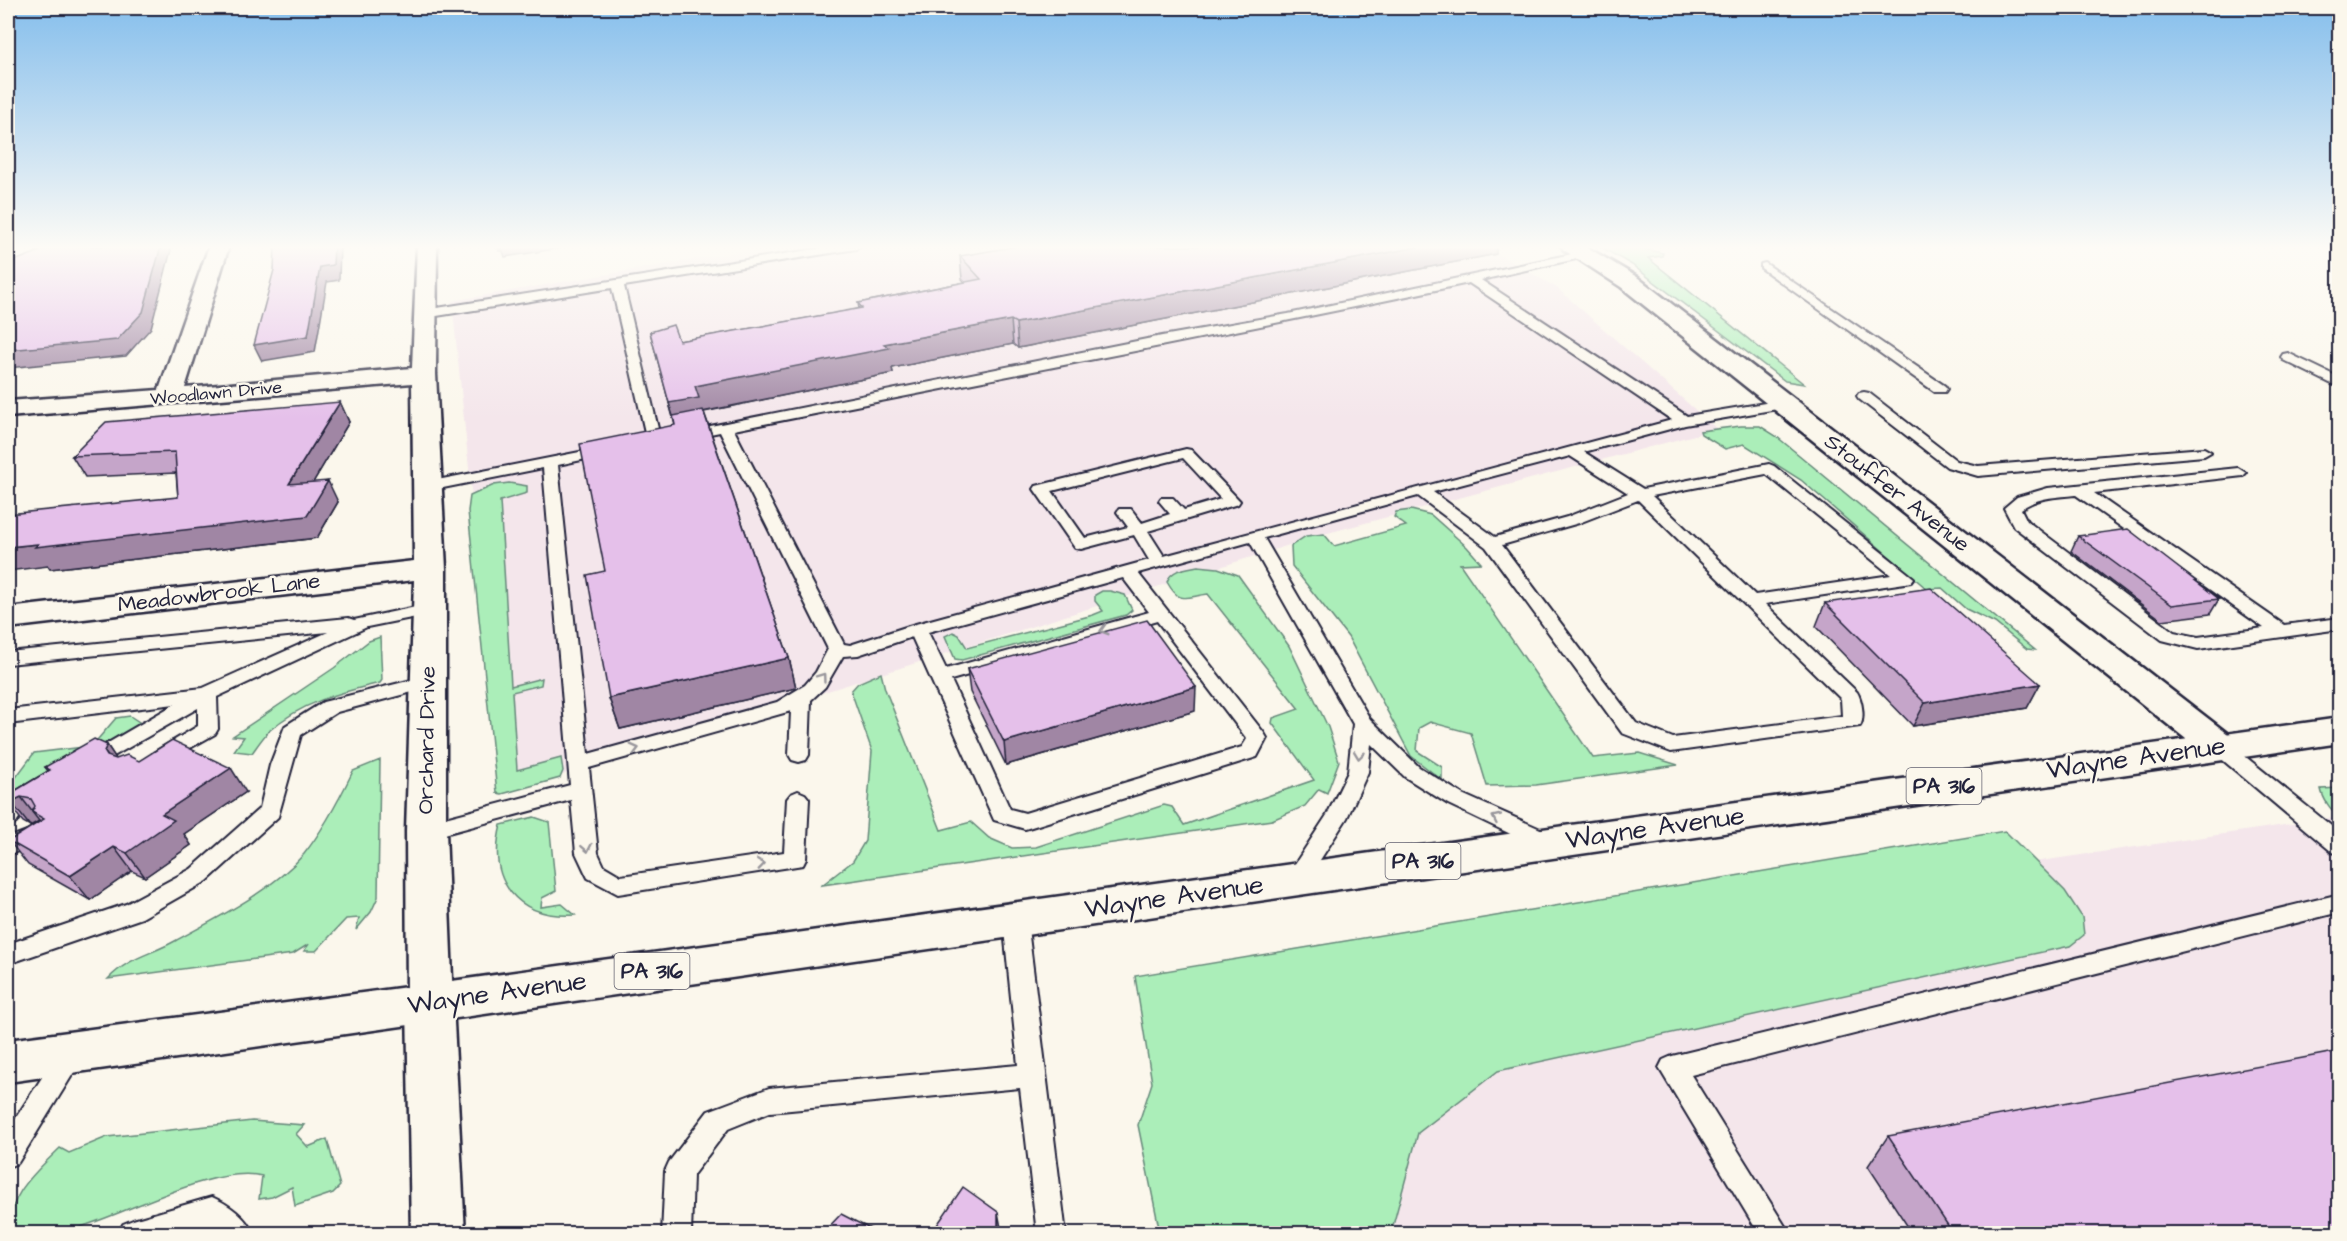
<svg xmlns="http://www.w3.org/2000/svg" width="2347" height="1241" viewBox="0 0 2347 1241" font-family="'Architects Daughter',sans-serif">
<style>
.built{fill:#f4e6eb}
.green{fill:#abeeb9;stroke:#66887a;stroke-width:1.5}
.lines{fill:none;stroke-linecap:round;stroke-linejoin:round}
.service-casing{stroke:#22223b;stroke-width:4}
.minor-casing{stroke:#22223b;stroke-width:5}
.tertiary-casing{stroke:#22223b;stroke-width:5}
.primary-casing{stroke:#22223b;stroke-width:5}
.service{fill:#fbf7ec;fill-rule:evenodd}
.minor{fill:#fbf7ec;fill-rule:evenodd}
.tertiary{fill:#fbf7ec;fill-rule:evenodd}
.primary{fill:#fbf7ec;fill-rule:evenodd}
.wall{fill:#c5a5c9;stroke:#22223b;stroke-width:1.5}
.shaded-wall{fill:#a086a4;stroke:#22223b;stroke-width:1.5}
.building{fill:#e5c0ea;stroke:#22223b;stroke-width:1.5}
.oneway{stroke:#99979c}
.labels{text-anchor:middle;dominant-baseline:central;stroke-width:5;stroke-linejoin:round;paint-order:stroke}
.far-street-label{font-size:18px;fill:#22223b;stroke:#fbf7ec}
.shield{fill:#fbf7ec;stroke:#636270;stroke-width:1.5}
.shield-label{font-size:21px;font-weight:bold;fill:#22223b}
.street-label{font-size:22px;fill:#22223b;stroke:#fbf7ec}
.near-street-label{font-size:27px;fill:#22223b;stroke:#fbf7ec}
</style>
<rect width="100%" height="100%" fill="#fbf7ec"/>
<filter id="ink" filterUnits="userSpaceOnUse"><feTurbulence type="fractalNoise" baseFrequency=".0167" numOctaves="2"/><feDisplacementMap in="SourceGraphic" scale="12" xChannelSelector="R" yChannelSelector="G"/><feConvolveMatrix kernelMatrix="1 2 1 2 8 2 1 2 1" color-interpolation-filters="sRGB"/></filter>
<g filter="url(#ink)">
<!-- built -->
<g class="built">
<polygon points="773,246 1484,246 1557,288 1717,429 1324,534 502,794 452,301"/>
<polygon points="2339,817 2339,1233 1221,1233 1171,989"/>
</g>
<!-- green -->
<g class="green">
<polygon points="1599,246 1630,246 1663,253 1662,256 1648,258 1804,384 1785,381 1632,265"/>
<polygon points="1741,426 1760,426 1776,436 2035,650 2027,649 1995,623 1966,609 1942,588 1927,589 1801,480 1744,444 1725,449 1701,434 1700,431"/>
<polygon points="509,483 527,486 527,493 500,501 511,686 542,678 541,685 512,692 517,770 561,758 563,771 560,778 502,794 497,793 468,511 470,496 494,485"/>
<polygon points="1411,510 1431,515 1467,547 1481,563 1460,564 1593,758 1639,753 1678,765 1536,785 1487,786 1471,733 1430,722 1419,728 1417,751 1442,767 1442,780 1411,756 1348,637 1292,566 1291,546 1306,536 1324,534 1334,546 1406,526 1394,517 1396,512"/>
<path d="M1198 566 1218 568 1238 575 1289 646 1328 727 1339 761 1327 793 1319 789 1305 806 1272 820 822 885 853 861 865 841 872 751 851 691 858 683 881 673 885 689 941 830 971 822 989 838 1012 848 1036 847 1164 805 1172 807 1184 825 1314 780 1272 723 1273 718 1299 709 1208 594C1185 597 1180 605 1167 582 1171 569 1187 568 1198 566Z"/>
<polygon points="1102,591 1110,591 1125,595 1132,610 1126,615 962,660 955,659 945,636 953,632 959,635 967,648 1093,615 1103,611 1095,601 1095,595"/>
<path d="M380 637 382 680 380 683C341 692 300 703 269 731 263 737 257 746 252 753L234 751 244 737 233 736 334 668 369 641Z"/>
<polygon points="130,716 139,722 134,730 8,809 8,788 34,753 92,746 116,718"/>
<path d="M380 760 378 897 371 912 356 930 359 918 346 919 316 951H304L309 944 293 954 108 979C129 957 150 955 175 941 217 918 272 891 304 854 324 829 339 800 353 771Z"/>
<path d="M2339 788H2340L2339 816C2331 811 2323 799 2321 789Z"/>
<path d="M534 817 549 822 556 891 542 898 541 907 562 904 575 915C517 919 487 881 501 825Z"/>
<polygon points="2005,831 2065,891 2082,917 2084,935 2070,946 1498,1071 1418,1133 1391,1233 1160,1233 1138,1125 1152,1083 1135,976"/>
<path d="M252 1121 304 1125 296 1134 308 1147 327 1139 340 1186 333 1193 295 1206 292 1187 272 1197 259 1199 262 1176C212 1163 113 1222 60 1233 46 1236 28 1234 14 1233 0 1201 40 1168 60 1148L69 1153 107 1137Z"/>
</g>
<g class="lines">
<defs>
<g id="service">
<polygon points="836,246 862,246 856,249 624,286 661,441 654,445 647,441 612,288 424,318 418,314 424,310"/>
<path d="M1586 251 1590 252V256L1481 280 1687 416 1783 400 1790 404 1783 408 1685 425 1584 452 1643 489 1769 464 1774 466 1914 578 1911 582 1905 583 1765 604 1857 692C1862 700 1865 718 1860 726L1671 752 1622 733 1486 547 1418 496 1264 538 1370 719 1419 767 1462 794 1556 836 1559 842 1556 848 1548 850 1540 848 1448 804 1405 777 1371 744 1368 772 1347 818 1304 885 1296 888 1288 885 1285 879 1327 815 1348 772 1353 724 1250 542 1138 573 1264 733 1267 738 1257 757 1025 829 994 820 912 637 858 655 843 656 825 687 811 700 809 755 806 760 799 762 792 760 789 755 791 711 589 768 598 853 604 866 621 876 784 852 787 799 791 794 798 791 805 794 809 799 806 859 803 865 618 894 588 878 585 872 576 853 571 800 426 839 418 837 415 831 418 825 426 823 570 785 543 468 428 491 422 489 420 486 422 483 605 447 612 451 610 454 558 465 588 754 777 702 805 685 816 672 828 649 720 432 685 439 678 435 680 432 1162 336 1288 314ZM1469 283 1672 420 1164 556 1148 531 1238 504 1240 501 1191 450 1186 449 1036 486 1034 489 1075 548 1081 549 1134 535 1149 560 912 625 850 645 844 644 734 430C979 381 1225 335 1469 283ZM1570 456 1628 493 1567 517 1495 537 1433 492ZM1183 458 1221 499 1184 510 1173 498H1161L1159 501 1170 514 1142 523 1131 509H1119L1117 512 1128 527 1085 538 1052 491ZM1766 474 1891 575 1755 595 1652 496ZM1638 500 1841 699 1842 716 1673 738 1636 723 1502 545 1579 523ZM1123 578 1149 612 946 669 928 632ZM1157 621 1247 739 1242 747 1025 813 1010 809 951 680Z"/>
<polygon points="1765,263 1945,386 1947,389 1945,392 1935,392 1761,268 1761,264"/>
<polygon points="2340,325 2340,334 2335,333 2334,329"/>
<polygon points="2288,353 2340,378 2340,388 2283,360 2281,357 2283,354"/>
<polygon points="1864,392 1869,393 1957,461 1978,466 2204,448 2211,452 2204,456 1978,476 1947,467 1859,399 1857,396 1859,393"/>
<path d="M2238 468 2246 473 2243 476 2094 493 2284 625 2340 618V629L2198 649 2162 640 2014 527 2004 508 2017 497 2048 488ZM2076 495 2264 628 2198 637 2174 632 2027 521 2021 509C2037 497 2057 497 2076 495Z"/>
<polygon points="430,604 436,605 439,609 436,613 367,627 217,697 218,729 215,734 160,765 153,763 150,758 153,753 198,726 198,708 91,769 84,767 81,762 84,757 175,704 8,724 8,710 203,688 328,632 8,664 8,652 348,618 354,620"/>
<polygon points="428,676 435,678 438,682 435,686 337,712 301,735 278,817 207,881 142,918 8,964 8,944 126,904 191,869 260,808 270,765 285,726 323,702"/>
<polygon points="2219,739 2226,741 2340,833 2340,854 2332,852 2212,751 2209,746 2212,741"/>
<path d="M33 788 40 791 44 796C37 808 23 809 16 823L8 825V801Z"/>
<polygon points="34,828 42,830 45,836 42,842 8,855 8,838"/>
<polygon points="2340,894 2340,912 1691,1075 1790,1234 1759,1234 1659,1068 1663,1060 1672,1056"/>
<polygon points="1015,911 1023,913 1027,920 1066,1234 1037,1234 1020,1088 770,1112 728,1129 693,1175 691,1234 662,1234 665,1171 669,1162 708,1111 769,1088 1018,1065 1003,920 1007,913"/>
<polygon points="70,1045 79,1048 83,1056 79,1064 18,1163 8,1167 8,1130 61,1048"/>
<path d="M212 1197C228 1204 247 1217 253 1234H216L208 1226 183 1234H119L123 1224 133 1220Z"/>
</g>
<polygon id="minor" points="209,246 229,246 185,388 412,368 417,246 437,246 436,374 446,569 446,831 453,1003 446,1017 430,1022 414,1017 407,1003 406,831 414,580 8,628 8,608 414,561 412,383 8,417 8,401 159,390"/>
<g id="tertiary">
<polygon points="1561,246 1585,246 1637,277 2232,737 2238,746 2232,755 2219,759 2206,755 1621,287 1564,250"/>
<polygon points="430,984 446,989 453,1003 465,1234 411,1234 407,1003 414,989"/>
</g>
<polygon id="primary" points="2340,718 2340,743 430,1022 8,1082 8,1040 430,984"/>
</defs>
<!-- service casing -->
<use href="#service" class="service-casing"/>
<!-- minor casing -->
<use href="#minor" class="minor-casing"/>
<!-- tertiary casing -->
<use href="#tertiary" class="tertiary-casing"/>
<!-- primary casing -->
<use href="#primary" class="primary-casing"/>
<!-- service -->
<use href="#service" class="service"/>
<!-- minor -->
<use href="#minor" class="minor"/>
<!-- tertiary -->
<use href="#tertiary" class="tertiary"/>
<!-- primary -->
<use href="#primary" class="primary"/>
</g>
<!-- wall -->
<g class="wall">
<polygon points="1496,254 1018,348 1013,344 892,368 893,373 704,412 789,658 796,688 620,729 609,698 605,571 675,425 650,332 679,341 859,309 858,303 965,282 962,279 960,256"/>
<polygon points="340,402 349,422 313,482 338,502 317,538 50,569 48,566 178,497 176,473 85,477 72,456"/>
<polygon points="2078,536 2219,599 2210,614 2162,620 2071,551"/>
<polygon points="1825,603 2040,684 2027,708 1913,726 1816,626"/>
<polygon points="967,669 1195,711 1006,765 970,692"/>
<polygon points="107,745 116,759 139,761 246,792 184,834 191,845 145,877 132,871 90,900 28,865 9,841 39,822 30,826 23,822 8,803 8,795 48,771 45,767"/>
<polygon points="1888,1136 2340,1233 1912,1233 1868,1166"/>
</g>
<!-- shaded-wall -->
<g class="shaded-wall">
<polygon points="33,246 67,246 36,252"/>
<polygon points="161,246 172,246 151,328 126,356 8,368 8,350"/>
<polygon points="334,246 340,246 339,280 327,282 315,352 262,361 254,345 320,267"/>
<polygon points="497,246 500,246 502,251 499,251"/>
<polygon points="501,246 561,246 562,248 505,257"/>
<polygon points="1423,246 1497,246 1496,254 1018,348 1016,323"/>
<polygon points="1011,320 1013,344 892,368 893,373 702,412 677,429 669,403 695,386 884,344"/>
<polygon points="340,402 349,422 299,506 289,484"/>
<polygon points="328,481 338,502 317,538 50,569 48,566 8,571 8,547 38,544"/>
<polygon points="789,658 796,688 620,729 609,698"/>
<polygon points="2040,684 2027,708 1913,726 1925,703"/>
<polygon points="1196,687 1195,711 1006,765 1004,742"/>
<polygon points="107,745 123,769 121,775 104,751"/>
<polygon points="231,768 246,792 184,834 191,845 145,877 127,853 162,814"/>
<polygon points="21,797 34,814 32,812 39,821 30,826 11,802"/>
<polygon points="114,847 132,871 90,900 70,876"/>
<polygon points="998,1212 1002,1233 998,1233"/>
</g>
<!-- building -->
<g class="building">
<polygon points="66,246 161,246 143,312 117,340 8,350 8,271 14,261 43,250"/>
<polygon points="275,246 334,246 333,265 320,267 308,336 254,345 274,270"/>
<polygon points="1018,246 1423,246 1016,323 1011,320 884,344 889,348 695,386 699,398 669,403 650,332 673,325 679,341 862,308 858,303 981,279 960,256"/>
<polygon points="340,402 289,484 328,481 307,516 35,547 38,544 8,547 8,514 178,497 175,452 72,456 106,422"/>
<polygon points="703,410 789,658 609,698 587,575 605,571 580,444 675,425 673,416"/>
<polygon points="2128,529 2219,599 2172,605 2078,536"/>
<polygon points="1931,588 2040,684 1925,703 1825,603"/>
<polygon points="1147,620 1196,687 1004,742 967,669"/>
<polygon points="94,739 107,745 104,751 107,756 116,759 127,755 139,761 172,740 231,768 162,814 174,820 127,853 114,847 70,876 9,841 44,819 32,812 35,806 31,799 21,797 11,802 8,800 8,795 50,770 45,767"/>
<polygon points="2340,1051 2340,1233 1953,1233 1888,1136"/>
<polygon points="963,1187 998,1212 998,1233 900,1233 933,1231"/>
<polygon points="841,1214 878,1233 823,1233"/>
</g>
<!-- one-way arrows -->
<defs><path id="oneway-chevron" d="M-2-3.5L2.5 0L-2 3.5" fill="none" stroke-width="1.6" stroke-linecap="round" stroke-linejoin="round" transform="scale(1.5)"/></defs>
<g class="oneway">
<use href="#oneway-chevron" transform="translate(1104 630) rotate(164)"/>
<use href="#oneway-chevron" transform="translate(822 677) rotate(-54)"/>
<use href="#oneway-chevron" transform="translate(635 749) rotate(-15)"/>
<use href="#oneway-chevron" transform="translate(1359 755) rotate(97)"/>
<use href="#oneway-chevron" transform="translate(1496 818) rotate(-155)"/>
<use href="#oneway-chevron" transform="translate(587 848) rotate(79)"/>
<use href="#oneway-chevron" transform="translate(761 864) rotate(-8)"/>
</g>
</g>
<!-- sky -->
<linearGradient id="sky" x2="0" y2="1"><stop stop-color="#85beec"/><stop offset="0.59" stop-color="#fdfbf6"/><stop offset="1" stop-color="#fdfbf6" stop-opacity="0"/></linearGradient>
<rect width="2347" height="419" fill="url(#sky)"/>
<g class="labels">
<!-- far-street labels -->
<g class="far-street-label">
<text transform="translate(216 393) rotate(-5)">Woodlawn Drive</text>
</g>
<!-- shield labels -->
<g class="shield">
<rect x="1906.5" y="768" width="75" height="36" rx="4.5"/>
<rect x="1385.5" y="843" width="75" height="36" rx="4.5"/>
<rect x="614.5" y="953" width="75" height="36" rx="4.5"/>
</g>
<g class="shield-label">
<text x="1944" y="786">PA 316</text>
<text x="1423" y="861">PA 316</text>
<text x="652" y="971">PA 316</text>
</g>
<!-- street labels -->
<g class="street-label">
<text transform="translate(1897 493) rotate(38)">Stouffer Avenue</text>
<text transform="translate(219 593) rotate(-7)">Meadowbrook Lane</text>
<text transform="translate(427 740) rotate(-89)">Orchard Drive</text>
</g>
<!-- near-street labels -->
<g class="near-street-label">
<text transform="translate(2136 758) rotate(-8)">Wayne Avenue</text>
<text transform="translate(1655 828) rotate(-8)">Wayne Avenue</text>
<text transform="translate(1174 897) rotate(-8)">Wayne Avenue</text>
<text transform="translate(497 993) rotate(-8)">Wayne Avenue</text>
</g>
</g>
<!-- margin -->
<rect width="2347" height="1241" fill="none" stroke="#fbf7ec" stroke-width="30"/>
<rect x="15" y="15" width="2317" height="1211" fill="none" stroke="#22223b" stroke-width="2" filter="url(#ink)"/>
</svg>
